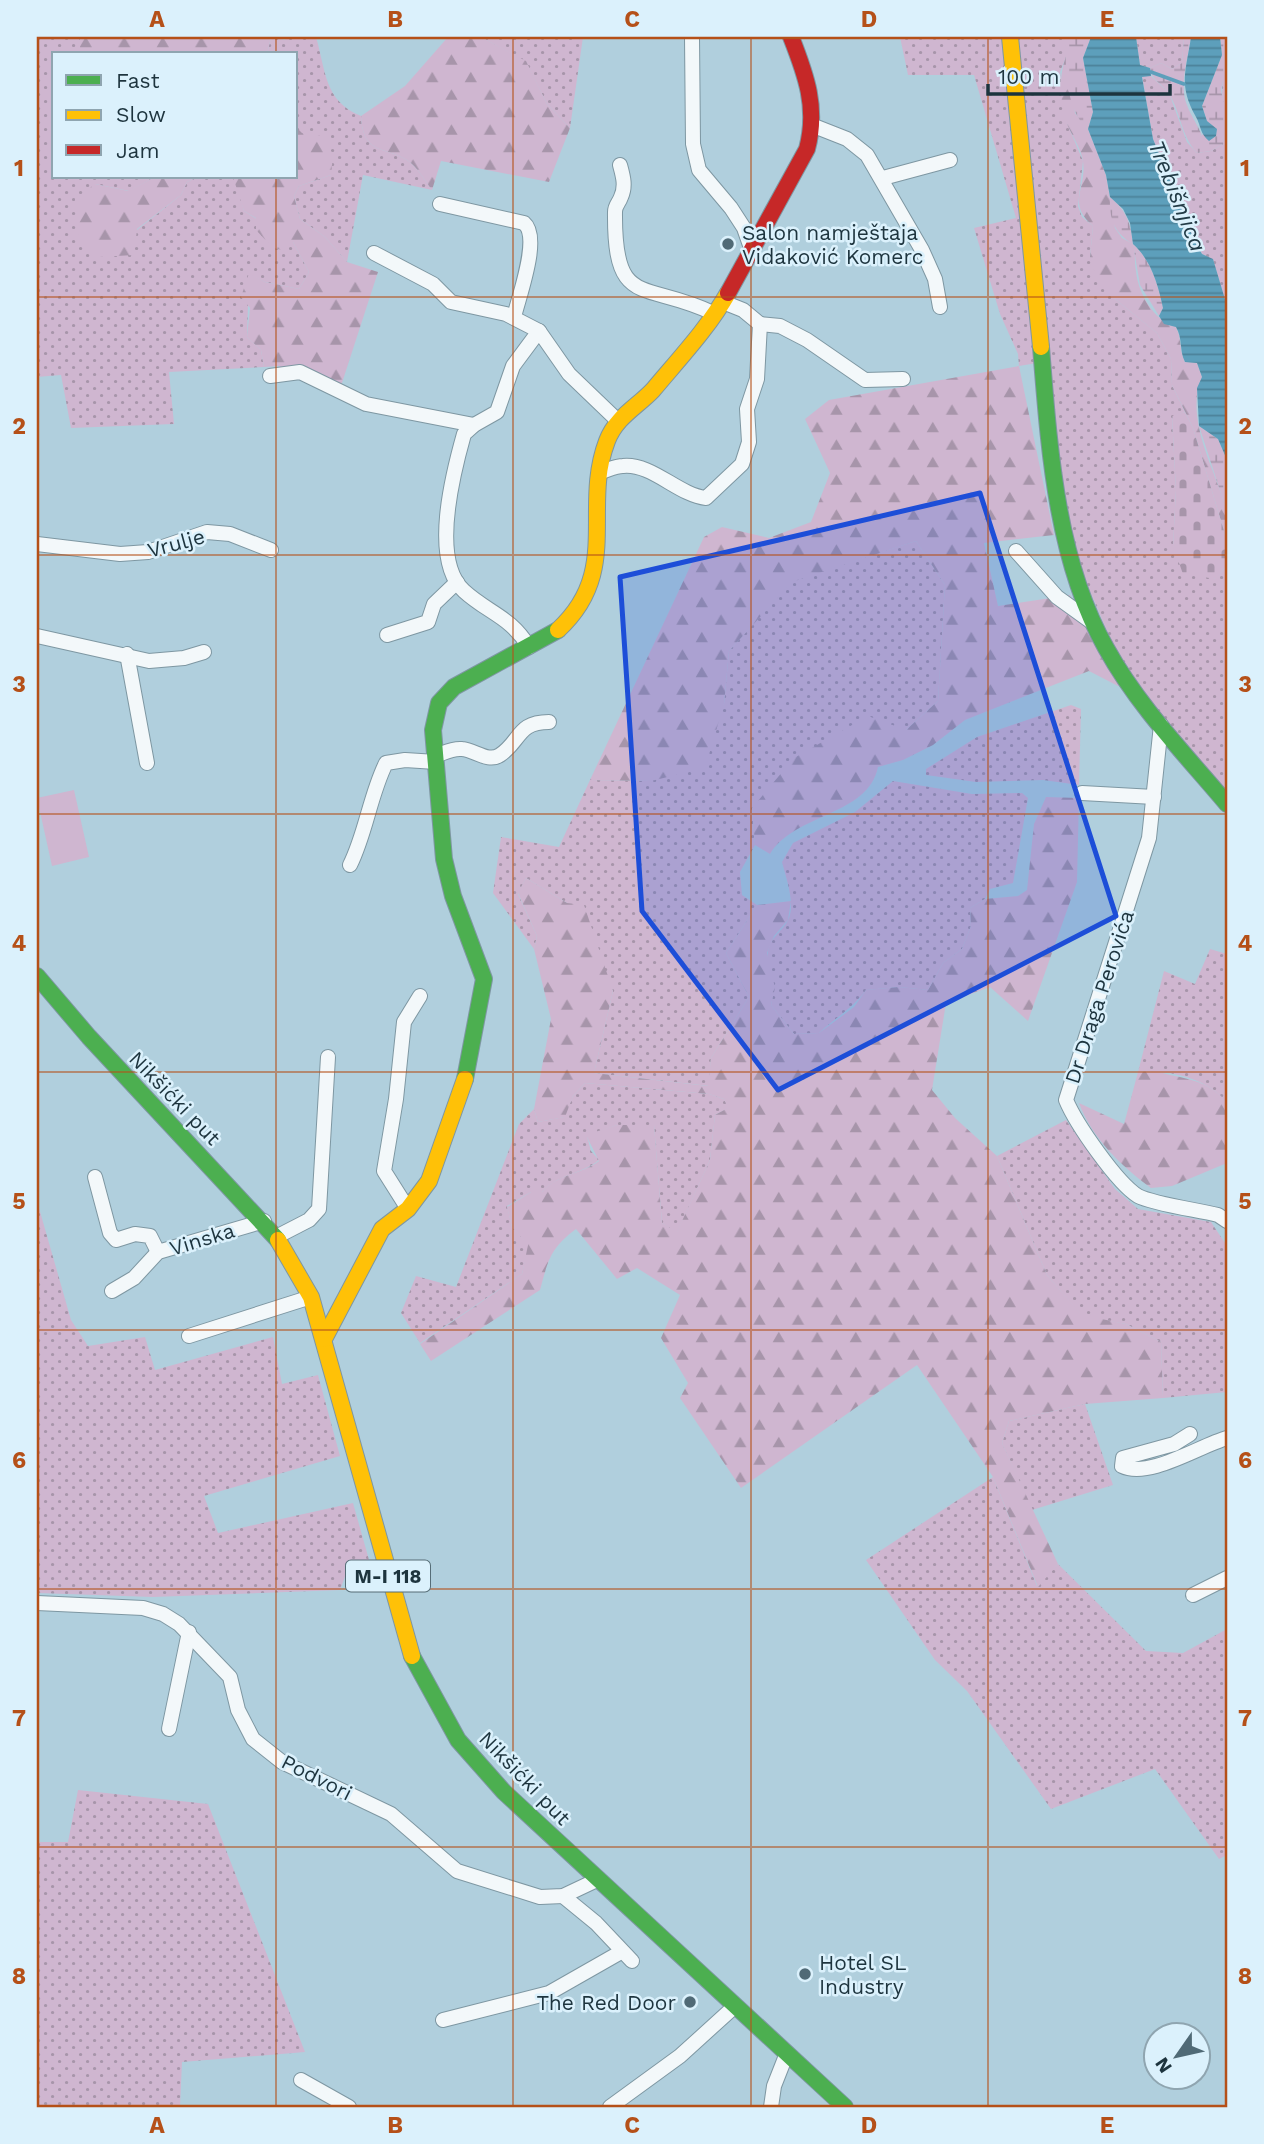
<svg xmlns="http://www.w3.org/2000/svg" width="1264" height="2144" viewBox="0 0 1264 2144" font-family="'Work Sans',sans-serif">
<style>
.grass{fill:url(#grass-dots)}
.forest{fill:url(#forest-firs)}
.wetland{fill:url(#wetland-marsh)}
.cemetery{fill:url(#cemetery-stones)}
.garden{fill:#cfb6d0}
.water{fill:url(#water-rules)}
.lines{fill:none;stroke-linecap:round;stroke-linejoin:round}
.stream{stroke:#5d9fbb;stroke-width:3.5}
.street-casing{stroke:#7e97a2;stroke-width:16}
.fast-casing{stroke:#7e97a2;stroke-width:18}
.slow-casing{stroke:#7e97a2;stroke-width:18}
.jam-casing{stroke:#7e97a2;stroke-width:18}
.street{stroke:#f3f8fa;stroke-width:14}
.fast{stroke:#4caf50;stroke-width:16}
.slow{stroke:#ffc107;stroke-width:16}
.jam{stroke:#c62828;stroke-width:16}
.marked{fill:#1d4ed8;fill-opacity:0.2;stroke:#1d4ed8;stroke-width:5;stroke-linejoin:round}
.grid{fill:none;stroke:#b55018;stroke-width:2;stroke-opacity:0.55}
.poi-dot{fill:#506a76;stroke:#dbf1fc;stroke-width:2.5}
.labels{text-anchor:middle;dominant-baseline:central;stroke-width:5;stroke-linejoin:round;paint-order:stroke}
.shield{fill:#dbf1fc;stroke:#566d77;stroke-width:2}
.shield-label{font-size:19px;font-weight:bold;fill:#1d343e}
.poi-label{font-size:21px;fill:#1d343e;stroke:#dbf1fc;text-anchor:start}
.street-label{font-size:21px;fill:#1d343e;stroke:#dbf1fc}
.water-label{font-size:23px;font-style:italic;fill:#223b46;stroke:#dbf1fc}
.neatline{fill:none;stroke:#b55018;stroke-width:2.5}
.grid-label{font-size:23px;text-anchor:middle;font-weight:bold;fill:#b55018}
</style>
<defs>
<pattern id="grass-dots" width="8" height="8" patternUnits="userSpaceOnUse" patternTransform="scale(1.75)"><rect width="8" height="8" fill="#cfb6d0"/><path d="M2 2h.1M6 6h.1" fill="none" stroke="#a795aa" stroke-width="1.8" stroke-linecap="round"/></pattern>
<pattern id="forest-firs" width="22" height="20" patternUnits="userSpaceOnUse" patternTransform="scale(1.75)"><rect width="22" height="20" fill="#cfb6d0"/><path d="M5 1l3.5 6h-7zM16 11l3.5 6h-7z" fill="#a795aa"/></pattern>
<pattern id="wetland-marsh" width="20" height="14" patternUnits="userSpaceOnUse" patternTransform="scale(1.75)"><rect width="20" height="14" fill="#cfb6d0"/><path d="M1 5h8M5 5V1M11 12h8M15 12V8" fill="none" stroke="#a795aa"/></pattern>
<pattern id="cemetery-stones" width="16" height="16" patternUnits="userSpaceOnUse" patternTransform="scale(1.75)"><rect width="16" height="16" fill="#cfb6d0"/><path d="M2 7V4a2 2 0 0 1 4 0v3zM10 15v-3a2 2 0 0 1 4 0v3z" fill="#a795aa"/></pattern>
<pattern id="water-rules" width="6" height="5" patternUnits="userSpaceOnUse" patternTransform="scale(1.75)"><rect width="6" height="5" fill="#5d9fbb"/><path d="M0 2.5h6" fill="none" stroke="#4c8299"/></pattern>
</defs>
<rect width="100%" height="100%" fill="#b0cfdd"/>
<!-- grass -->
<g class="grass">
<polygon points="37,37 80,37 80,54 54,54 54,177 155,177 129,191 95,184 137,230 181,195 187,182 198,177 235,177 244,211 293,242 309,272 299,289 265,282 249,274 247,337 261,350 264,367 169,372 174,424 71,428 61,375 37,377"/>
<path d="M271 37 285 40 287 37H316C326 71 324 101 361 116 363 155 384 146 407 160 417 166 425 181 432 190L363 175 347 262 325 237 300 219 294 196 299 186 331 175 296 127V54H262L268 50Z"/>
<polygon points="481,37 583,37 570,128 547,104 526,62"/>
<polygon points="900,37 1003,37 1037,363 1019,366 1018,354 1000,314 974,228 1016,218 974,75 908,75"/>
<polygon points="1010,37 1066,37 1066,57 1060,72 1067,123 1083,161 1078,206 1082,217 1093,226 1090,257 1115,299 1157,333 1171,359 1172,385 1185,412 1172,417 1176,490 1173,546 1215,579 1227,566 1227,804 1127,678 1066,535"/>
<polygon points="1136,37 1184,37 1182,63 1172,69 1161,63 1150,68 1140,65"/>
<path d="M1227 61V306L1213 260 1202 254 1195 242 1153 139 1142 76H1151L1169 93 1187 142 1197 153 1211 151 1223 144C1226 116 1217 88 1227 61Z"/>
<polygon points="916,541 945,585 938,701 906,730 752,808 755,845 740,872 742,895 757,905 726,953 749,997 711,1058 709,1086 594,1073 613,991 567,903 526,878 518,894 537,936 534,949 493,893 501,837 559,847 590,780 651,781 724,704 729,651 792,581"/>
<polygon points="1071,705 1081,709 1079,785 1043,780 976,782 926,775 926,769 977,737"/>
<path d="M893 781 972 794 1022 793 1028 798 1013 883 990 889 985 899 970 908 971 926 962 949 943 963 928 990 899 987 866 990C853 1008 835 1018 819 1033L794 1034 771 1005C777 980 764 971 768 952 770 937 782 932 788 920 796 904 786 878 782 862L793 843 855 812Z"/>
<path d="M1210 949 1227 954V1103C1207 1077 1169 1070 1138 1072L1164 971 1195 984Z"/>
<path d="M585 1083 709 1094 724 1099 729 1108 715 1115 710 1160 677 1233 662 1223 654 1125H617L587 1136 591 1151 599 1160C580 1175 558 1174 542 1192H531L507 1206 512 1227 529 1245 522 1274 420 1343 401 1313 416 1276 456 1287 519 1124 534 1109 538 1122 564 1117 573 1096Z"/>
<polygon points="1066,1120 1115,1189 1138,1209 1211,1222 1227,1246 1227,1392 1163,1398 1161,1342 1126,1324 1082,1316 1047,1275 997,1156"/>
<polygon points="37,1201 71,1320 88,1346 145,1337 155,1370 273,1337 282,1384 318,1375 340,1456 204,1496 218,1533 353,1503 373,1574 346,1574 340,1590 153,1597 37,1593"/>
<polygon points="1085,1404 1113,1485 1032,1510 1002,1443 1009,1421"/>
<polygon points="993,1477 1037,1586 1058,1564 1146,1651 1183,1653 1227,1629 1227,1855 1219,1859 1155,1769 1051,1809 967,1691 935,1660 866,1560"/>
<polygon points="78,1790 208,1804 305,2052 182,2062 180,2107 37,2107 37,1842 68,1842"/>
</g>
<!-- forest -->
<g class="forest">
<polygon points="80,37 271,37 268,50 262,54 80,54"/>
<path d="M448 37H481L526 61 547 104 570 128 549 182 441 161 432 190C425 181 417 166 407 160 384 146 363 155 361 116L405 86Z"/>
<path d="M1066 57 1075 113 1088 129 1106 175 1115 228 1122 238 1133 244C1136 254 1134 261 1136 271 1138 293 1154 321 1176 327 1182 339 1179 350 1185 362L1197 363 1202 377C1184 419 1215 468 1226 509 1229 519 1227 531 1227 541L1193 428 1172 385 1171 359 1157 333 1115 299 1096 277 1090 257 1093 226C1066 203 1087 189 1083 161 1081 149 1073 137 1068 126 1060 107 1058 76 1066 57Z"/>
<polygon points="296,127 302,133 325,136 333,156 331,175 299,186 294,196 300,219 325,237 347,262 378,272 340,389 281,375 280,366 264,367 261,350 247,337 250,308 241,297 249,273 265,282 299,289 309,272 293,242 282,250 273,248 256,230 256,218 244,211 233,177 296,177"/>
<polygon points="155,177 198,177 187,182 181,195 137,229 134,255 99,257 79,239 75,199 95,184 128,191"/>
<path d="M1019 366 1054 535 984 543 998 606 1070 595 1124 684 1118 686 1089 671 965 720 933 745 903 760 878 767C868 816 795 813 770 854L755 845 752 808 794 758 868 716 906 730 938 701 945 585 916 541 792 582 729 651 724 704 705 768 651 781 590 780 704 537 722 527 769 538 811 522 830 473 805 419 829 400Z"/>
<path d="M1046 797 1079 798 1077 882 1028 1021 990 987 946 1003 932 1090 955 1118 997 1156 1047 1275 1082 1315 1126 1324 1161 1342 1163 1398 1085 1404 1009 1421 1002 1443 1058 1564 1038 1587 993 1477 917 1365 741 1488 680 1398 688 1383 661 1338 680 1295 637 1268 617 1279 576 1229C550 1248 548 1261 540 1290L431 1361 420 1344 522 1274 528 1245 512 1227 507 1207 531 1192H542C557 1174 580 1175 599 1161L586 1135 617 1125H654L662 1223 677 1232 710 1160 715 1115 728 1108 724 1099 709 1094 585 1083 573 1096 565 1117 538 1122 534 1109 551 1019 534 949 537 936 518 893 526 878 567 903 584 905 613 991 594 1073 708 1086 711 1058 749 997 726 953 757 905 791 901 788 920 774 936 767 953 775 988 771 1005 794 1034 819 1033 854 1007 866 990 899 987 928 990 943 963 962 949 971 926 970 908 985 899 1018 896 1027 890 1034 824Z"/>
<path d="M1156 1071C1184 1080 1208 1078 1227 1103V1163L1172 1186 1151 1188C1121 1166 1092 1138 1079 1103L1124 1124 1138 1072Z"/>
</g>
<!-- wetland -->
<g class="wetland">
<path d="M1066 37H1091L1083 58 1093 112 1088 129C1065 110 1065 65 1066 37Z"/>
<path d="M1184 37H1191C1188 58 1179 85 1187 105 1191 116 1198 125 1202 136L1207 121 1202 106 1222 55 1220 37H1227V61L1221 90 1226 116 1223 144 1211 151 1197 153C1181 136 1181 113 1169 94 1162 83 1152 81 1150 68L1161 63 1172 69 1182 63Z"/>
<path d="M1110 197C1126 210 1131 223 1133 244 1151 260 1158 284 1163 308L1159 316 1140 285 1133 244C1114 233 1109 218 1110 197Z"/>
<polygon points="1199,426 1218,439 1227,460 1227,512"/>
</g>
<!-- cemetery -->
<polygon class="cemetery" points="1185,412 1193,428 1227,541 1227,565 1216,579 1183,574 1173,546 1176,490 1172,416"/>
<!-- garden -->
<polygon class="garden" points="74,790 89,857 52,866 37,798"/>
<!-- water -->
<g class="water">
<path d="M1091 37H1136L1140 65 1150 68 1151 76 1142 77 1153 139 1195 242 1202 254 1213 259 1227 306V460L1218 439 1199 426 1197 388 1202 377 1197 363 1185 362C1179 350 1183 339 1176 327L1164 324 1159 316 1163 308C1158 284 1151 260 1133 244L1130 223 1123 209 1110 197 1106 175 1088 129 1093 112 1083 58Z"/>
<path d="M1191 37H1220L1222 55 1202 106 1207 121 1217 129 1216 136 1209 141C1200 134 1201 126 1196 117 1178 85 1186 71 1191 37Z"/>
</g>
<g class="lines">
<!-- stream -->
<polyline class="stream" points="1151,72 1184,84"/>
<defs>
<g id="street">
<polyline points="692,37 693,144 699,170 731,208 744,228 751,248"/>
<polyline points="814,126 847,139 867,155 922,250 935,279 940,307"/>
<path d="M620 165C623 176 626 186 621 197 619 203 615 205 615 212 614 310 644 280 713 313"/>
<polyline points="883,178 950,160"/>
<path d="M440 204 524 223C541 237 519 296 514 317"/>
<polyline points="374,253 433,284 451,302 506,314 539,331 569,374 618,421"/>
<polyline points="760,324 780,326 807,340 865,380 903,379"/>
<polyline points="270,376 300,372 366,404 474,425"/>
<path d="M601 472C608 470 616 466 623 466 652 463 678 495 706 498L742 464 749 442 747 409 757 379 760 324 743 310 723 302"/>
<polyline points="37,544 120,554 148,552 207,532 230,534 271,550"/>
<polyline points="1016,551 1057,597 1093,623"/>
<polyline points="387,635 428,622 434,604 457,582"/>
<polyline points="37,636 149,661 184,658 204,652"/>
<path d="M529 647C510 616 488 613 464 591 430 560 453 473 464 434L474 425 497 412 513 366 539 331"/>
<polyline points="127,654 147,763"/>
<path d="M1161 725 1149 838 1066 1100C1076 1124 1117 1183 1138 1196 1153 1204 1198 1210 1218 1215L1227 1221"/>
<path d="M435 756C444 753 452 748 462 749 475 750 488 763 500 755 521 741 517 722 549 722"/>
<polyline points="1082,793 1154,797"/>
<path d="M350 865C366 833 370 795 386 763L405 760 436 762"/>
<polyline points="95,1177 110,1233 116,1240 135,1234 150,1236 158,1252"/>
<polyline points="408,1209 384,1171 396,1099 404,1022 420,996"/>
<polyline points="276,1237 309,1220 319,1209 328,1057"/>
<polyline points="112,1291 134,1278 158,1252 264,1221"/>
<polyline points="189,1336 311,1297"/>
<path d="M1190 1434 1174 1444 1123 1458 1122 1466C1149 1479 1199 1446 1227 1438"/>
<polyline points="1193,1595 1227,1578"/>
<polyline points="37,1603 143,1608 163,1614 179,1624 230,1677 238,1710 253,1739 282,1762 391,1814 457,1871 540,1897 563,1896 599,1879"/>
<polyline points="169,1729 189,1632"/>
<polyline points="563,1896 596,1923 632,1961"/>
<polyline points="443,2020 549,1993 621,1952"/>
<polyline points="301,2080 349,2107"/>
<polyline points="610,2107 680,2056 734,2007"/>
<polyline points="771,2107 774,2086 787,2053"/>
</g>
<g id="fast">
<path d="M1041 347C1049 446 1056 560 1106 648 1138 706 1185 754 1227 804"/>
<polyline points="37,976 89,1037 278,1240"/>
<polyline points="465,1079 484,979 453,896 444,859 433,730 439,703 454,687 558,630"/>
<polyline points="412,1656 458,1740 504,1792 845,2107"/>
</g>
<g id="slow">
<polyline points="1010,37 1041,347"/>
<path d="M558 630C622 571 581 509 607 441 616 417 637 407 653 390 678 360 709 327 728 293"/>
<polyline points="278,1240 311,1297 412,1656"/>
<polyline points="324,1339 382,1229 408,1209 429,1181 465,1079"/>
</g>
<path id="jam" d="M728 293 807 149C818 108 806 75 791 37"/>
</defs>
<!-- street casing -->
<use href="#street" class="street-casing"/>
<!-- fast casing -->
<use href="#fast" class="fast-casing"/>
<!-- slow casing -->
<use href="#slow" class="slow-casing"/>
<!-- jam casing -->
<use href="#jam" class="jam-casing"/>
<!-- street -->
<use href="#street" class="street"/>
<!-- fast -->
<use href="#fast" class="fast"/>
<!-- slow -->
<use href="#slow" class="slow"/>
<!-- jam -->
<use href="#jam" class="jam"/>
</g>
<!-- marked area -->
<path class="marked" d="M980 493 1116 916 778 1090 642 911 620 577Z"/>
<!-- grid -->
<path class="grid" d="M276 37V54M513 37V2107M751 37V2107M988 37V2107M276 177V2107M37 297H1227M37 555H1227M37 814H1227M37 1072H1227M37 1330H1227M37 1589H1227M37 1847H1227"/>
<!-- markers -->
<g class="poi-dot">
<circle cx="728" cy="244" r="7"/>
<circle cx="805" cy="1974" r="7"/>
<circle cx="690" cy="2002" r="7"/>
</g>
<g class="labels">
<!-- shield labels -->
<rect class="shield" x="346" y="1560.5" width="84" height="31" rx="5"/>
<g class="shield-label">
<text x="388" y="1576">M-I 118</text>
</g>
<!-- poi labels -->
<g class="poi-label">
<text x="742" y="232">Salon namještaja<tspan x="742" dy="24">Vidaković Komerc</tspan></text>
<text x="819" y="1962">Hotel SL<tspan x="819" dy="24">Industry</tspan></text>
<text x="676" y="2002" text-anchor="end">The Red Door</text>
</g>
<!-- street labels -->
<g class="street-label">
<text transform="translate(176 543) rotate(-15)">Vrulje</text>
<text transform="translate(1099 997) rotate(-72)">Dr Draga Perovića</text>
<text transform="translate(175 1098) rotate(46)">Nikšićki put</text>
<text transform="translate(202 1239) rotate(-17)">Vinska</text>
<text transform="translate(317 1777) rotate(27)">Podvori</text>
<text transform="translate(525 1778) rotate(46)">Nikšićki put</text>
</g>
<!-- water labels -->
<g class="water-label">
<text transform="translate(1177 196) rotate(68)">Trebišnjica</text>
</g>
</g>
<!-- border -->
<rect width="1264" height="2144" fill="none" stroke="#dbf1fc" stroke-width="77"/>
<!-- legend -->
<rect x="52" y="52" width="245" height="126" fill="#dbf1fc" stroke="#8fa5b0" stroke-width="2"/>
<rect x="66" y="75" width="35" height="10" fill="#4caf50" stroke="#8fa5b0" stroke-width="2"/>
<text x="116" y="88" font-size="21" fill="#1d343e">Fast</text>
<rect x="66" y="110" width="35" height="10" fill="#ffc107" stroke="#8fa5b0" stroke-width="2"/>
<text x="116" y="122" font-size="21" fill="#1d343e">Slow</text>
<rect x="66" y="145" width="35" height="10" fill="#c62828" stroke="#8fa5b0" stroke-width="2"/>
<text x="116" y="158" font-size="21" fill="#1d343e">Jam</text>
<!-- north arrow -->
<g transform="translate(1177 2056) rotate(236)"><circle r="33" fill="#dbf1fc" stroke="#8fa5b0" stroke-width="2"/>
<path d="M0-5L12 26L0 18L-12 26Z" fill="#506a76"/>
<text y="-10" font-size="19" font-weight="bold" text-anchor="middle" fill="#1d343e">N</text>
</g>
<!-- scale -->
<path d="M988 84v10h182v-10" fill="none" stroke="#1d343e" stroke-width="3.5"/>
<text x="998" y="84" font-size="21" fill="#1d343e" stroke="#dbf1fc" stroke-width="5" paint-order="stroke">100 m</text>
<rect x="38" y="38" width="1188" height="2068" class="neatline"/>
<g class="grid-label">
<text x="157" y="27">A</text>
<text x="395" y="27">B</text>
<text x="632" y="27">C</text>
<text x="869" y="27">D</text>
<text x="1107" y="27">E</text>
<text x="19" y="176">1</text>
<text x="1245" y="176">1</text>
<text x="19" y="434">2</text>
<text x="1245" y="434">2</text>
<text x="19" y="692">3</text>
<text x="1245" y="692">3</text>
<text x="19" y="951">4</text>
<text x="1245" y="951">4</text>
<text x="19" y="1209">5</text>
<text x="1245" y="1209">5</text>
<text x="19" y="1468">6</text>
<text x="1245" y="1468">6</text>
<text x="19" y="1726">7</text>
<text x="1245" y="1726">7</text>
<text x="19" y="1984">8</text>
<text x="1245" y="1984">8</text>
<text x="157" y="2133">A</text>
<text x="395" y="2133">B</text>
<text x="632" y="2133">C</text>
<text x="869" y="2133">D</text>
<text x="1107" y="2133">E</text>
</g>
</svg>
